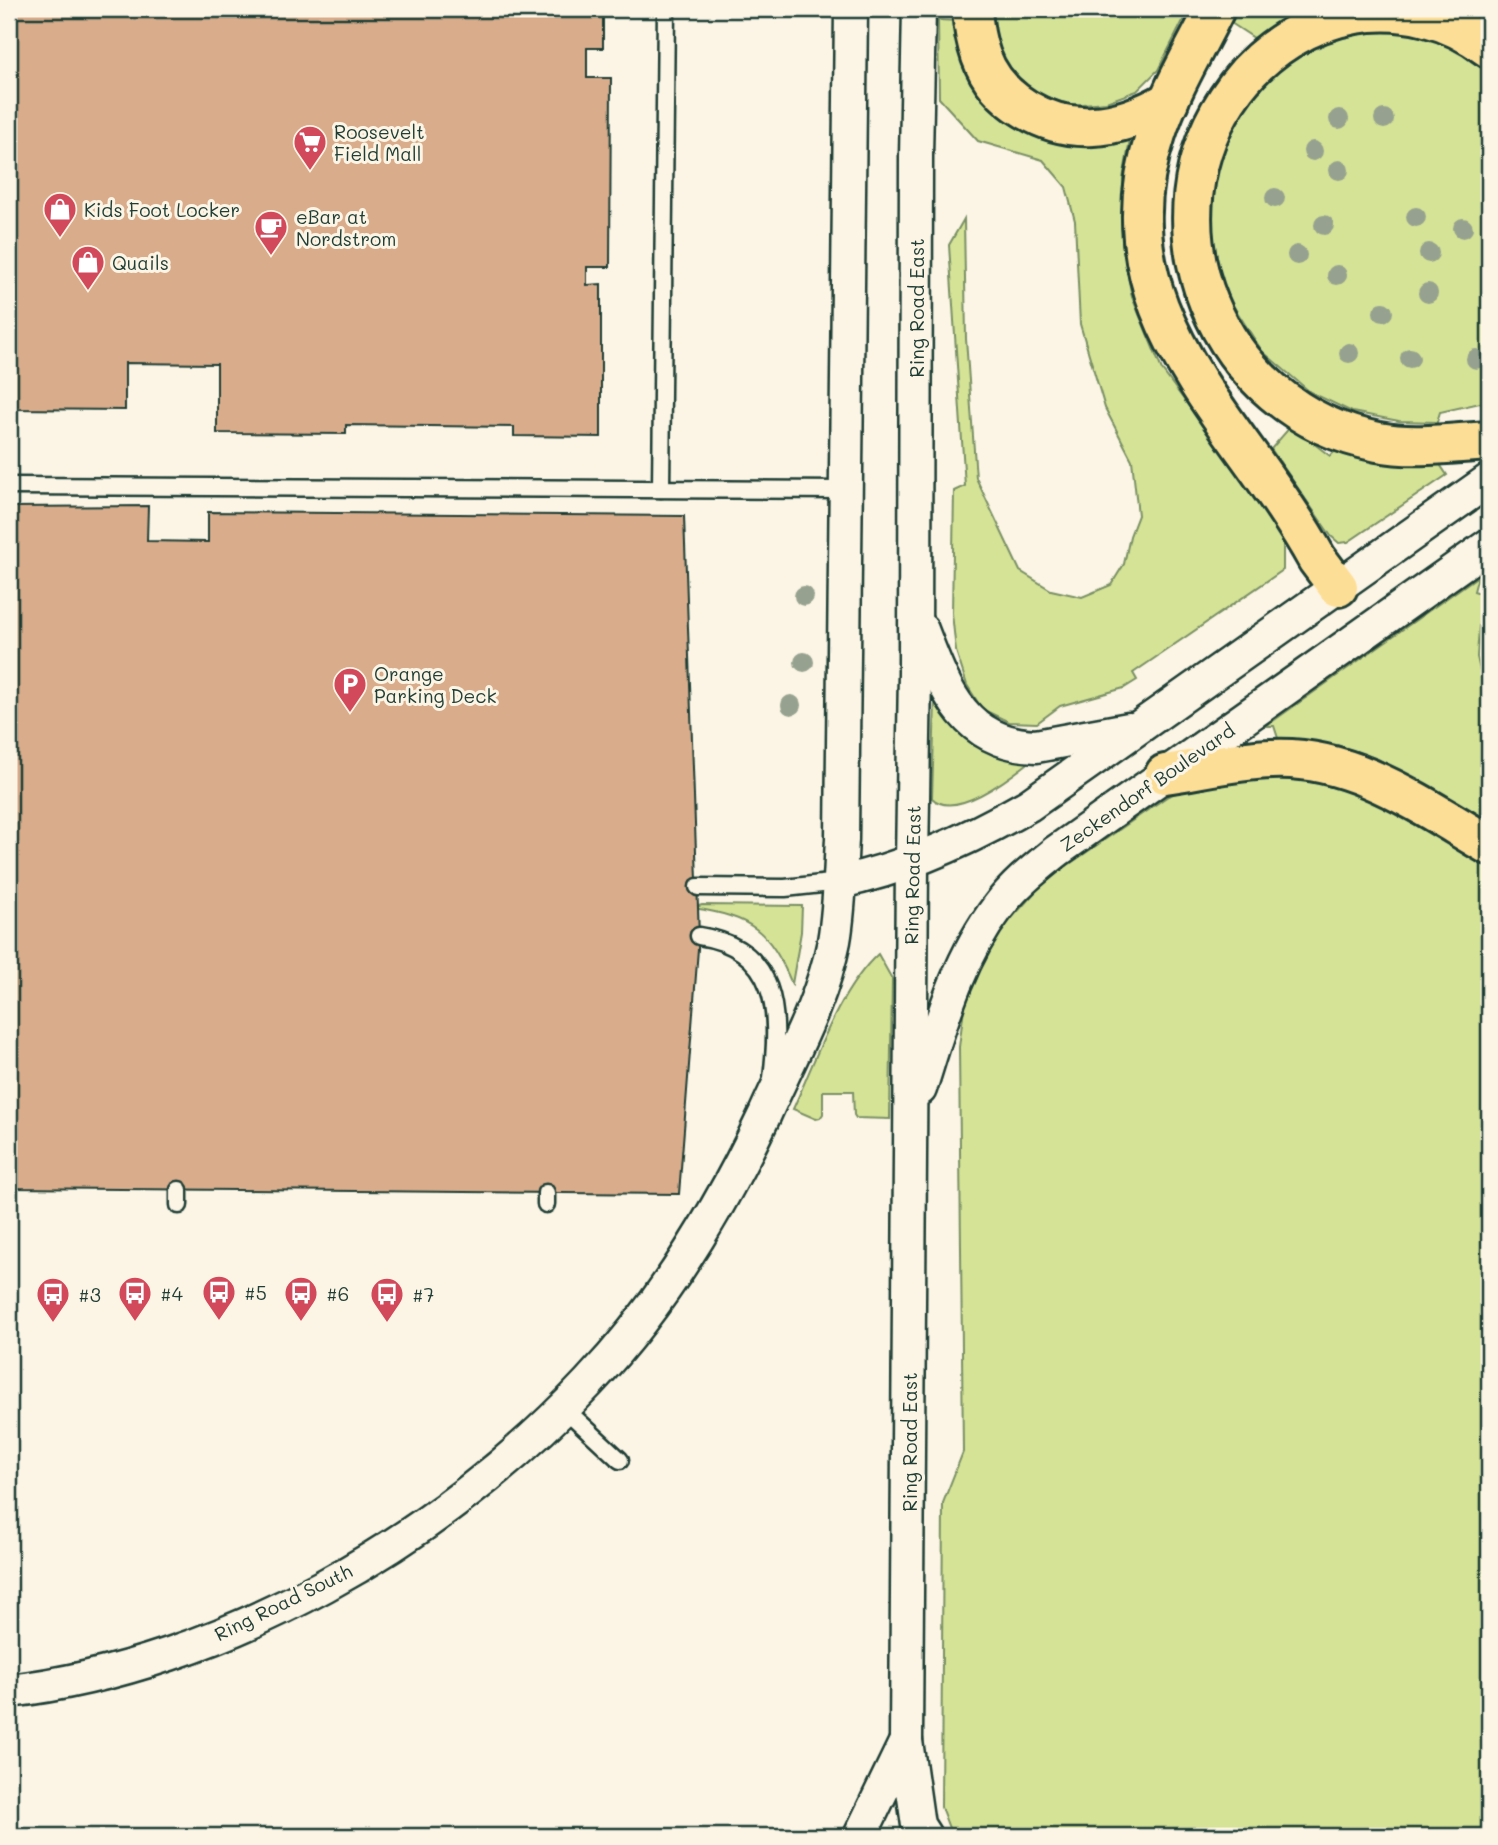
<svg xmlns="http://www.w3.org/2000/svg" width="1498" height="1845" viewBox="0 0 1498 1845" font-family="Mali,sans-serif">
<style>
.green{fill:#d5e396;stroke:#7a9065;stroke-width:2}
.building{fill:#d9ac8b;stroke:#1f3d34;stroke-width:2}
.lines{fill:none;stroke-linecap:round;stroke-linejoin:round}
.lane-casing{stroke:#1f3d34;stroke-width:21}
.street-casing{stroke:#1f3d34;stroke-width:37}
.highway-casing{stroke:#1f3d34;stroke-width:44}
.lane{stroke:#fcf5e5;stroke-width:16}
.street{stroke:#fcf5e5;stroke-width:32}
.highway{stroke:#fdde96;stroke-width:38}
.tree{fill:#96a28f}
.labels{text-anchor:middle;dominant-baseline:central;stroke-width:6;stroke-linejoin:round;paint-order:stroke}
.poi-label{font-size:19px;fill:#1f3d34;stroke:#fcf5e5;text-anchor:start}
.street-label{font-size:19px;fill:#1f3d34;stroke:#fcf5e5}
</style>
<rect width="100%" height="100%" fill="#fcf5e5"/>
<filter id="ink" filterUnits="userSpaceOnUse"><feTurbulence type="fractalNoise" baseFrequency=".0143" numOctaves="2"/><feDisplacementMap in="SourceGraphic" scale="14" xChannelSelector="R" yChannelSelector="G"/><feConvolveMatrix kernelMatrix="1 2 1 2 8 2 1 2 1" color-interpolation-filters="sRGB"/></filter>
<g filter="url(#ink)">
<!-- green -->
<g class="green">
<polygon points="988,9 1189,9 1158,70 1137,91 1106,102 1071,105 1037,94 1008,69 993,44"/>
<polygon points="1231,9 1303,9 1254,38 1225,19"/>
<polygon points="938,20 959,21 980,84 1131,134 1123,179 1122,244 1132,297 1162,370 1272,519 1283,542 1283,570 1133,673 1137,680 1124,688 1060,706 1037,723 1009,722 982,709 967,685 956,651 952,613 954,491 965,486 949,245 964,219 966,339 976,478 1020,571 1051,590 1082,597 1111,585 1124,564 1130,536 1138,515 1132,460 1105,408 1080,324 1075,221 1066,187 1043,160 978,141 939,98"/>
<polygon points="1404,23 1489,62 1489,401 1440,412 1437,422 1399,421 1352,412 1310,392 1262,351 1225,293 1210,232 1212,168 1231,117 1306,42"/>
<polygon points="1291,426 1330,456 1341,446 1444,455 1441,466 1447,475 1348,542 1339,543 1331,536 1271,449"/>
<polygon points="1478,576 1474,591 1486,595 1479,626 1477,657 1489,712 1489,821 1378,759 1337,745 1278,738 1274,726 1266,726"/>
<path d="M935 701 940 702 1028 760 1027 764C1008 779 954 820 932 798Z"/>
<polygon points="1262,768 1264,779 1280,777 1281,769 1355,786 1489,857 1489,1836 952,1836 941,1807 943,1503 963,1452 959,1047 964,1008 977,971 1003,928 1045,881 1168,796 1228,773"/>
<path d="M702 905 802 906 801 932 792 984C769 929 751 917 693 908Z"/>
<path d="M878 954 892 979 890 1119 856 1118 854 1115 853 1091H823V1114L820 1118 816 1119 793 1109C816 1059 838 991 878 954Z"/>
</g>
<!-- building -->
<g class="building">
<polygon points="9,9 603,9 603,48 587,48 587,78 611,78 610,267 587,267 587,285 601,284 601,437 514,436 514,427 346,425 346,434 217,433 217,364 125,363 125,410 9,409"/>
<polygon points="148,506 147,541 208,542 208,512 684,516 699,936 679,1194 9,1188 9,507"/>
</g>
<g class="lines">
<defs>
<g id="lane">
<polyline points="9,486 846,490"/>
<polyline points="661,489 666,9"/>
<polyline points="698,887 785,888 840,882"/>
<path d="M699 936C779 948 780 1013 772 1078"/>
<polyline points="179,1190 179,1205"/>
<polyline points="546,1204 546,1193"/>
<polyline points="564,1408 620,1460"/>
</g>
<g id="street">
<polyline points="919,9 916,156 915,672 912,862 906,1741 918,1825 925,1836"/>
<path d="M922 630C945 689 963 743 1036 746L1129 729"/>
<path d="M840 882C907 868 970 839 1029 805L1489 480"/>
<path d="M920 1089C940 1026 957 961 998 907 1014 885 1036 868 1057 851L1489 545"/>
<path d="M9 1691C222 1666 444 1538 589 1382 663 1304 719 1211 765 1114 790 1058 822 1002 834 941 840 907 840 873 842 839L851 9"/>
<polyline points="860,1836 906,1741"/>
</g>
<g id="highway">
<path d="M972 9C973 24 976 42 981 56 997 101 1047 129 1093 126 1120 125 1146 114 1169 101"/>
<path d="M1215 9C1195 50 1170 90 1156 134 1096 312 1240 419 1317 559L1338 587"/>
<path d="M1489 48C1450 18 1403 6 1355 14 1307 22 1265 49 1236 87 1136 220 1217 412 1378 442 1414 449 1453 443 1489 441"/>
<path d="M1165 774C1200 769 1236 760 1272 759 1353 755 1422 806 1489 845"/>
</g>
</defs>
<!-- lane casing -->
<use href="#lane" class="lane-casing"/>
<!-- street casing -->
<use href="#street" class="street-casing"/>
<!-- highway casing -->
<use href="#highway" class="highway-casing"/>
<!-- lane -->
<use href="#lane" class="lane"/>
<!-- street -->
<use href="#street" class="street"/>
<!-- highway -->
<use href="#highway" class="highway"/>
</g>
<!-- trees -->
<g class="tree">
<circle cx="1339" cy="119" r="10"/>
<circle cx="1384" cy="119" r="10"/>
<circle cx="1313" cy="151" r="10"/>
<circle cx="1339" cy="170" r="10"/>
<circle cx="1275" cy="198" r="10"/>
<circle cx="1416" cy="217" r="10"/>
<circle cx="1324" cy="225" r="10"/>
<circle cx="1463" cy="228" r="10"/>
<circle cx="1429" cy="253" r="10"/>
<circle cx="1297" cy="255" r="10"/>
<circle cx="1337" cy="275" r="10"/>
<circle cx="1428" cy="293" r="10"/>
<circle cx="1383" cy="312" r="10"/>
<circle cx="1349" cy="353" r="10"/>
<circle cx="1410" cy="358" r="10"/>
<circle cx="1476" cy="359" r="10"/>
<circle cx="804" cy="596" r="10"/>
<circle cx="804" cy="662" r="10"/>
<circle cx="791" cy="705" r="10"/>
</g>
</g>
<!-- icons -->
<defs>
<symbol id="supermarket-pin" viewBox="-11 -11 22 30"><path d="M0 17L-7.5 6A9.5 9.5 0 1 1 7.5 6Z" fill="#d1495b" stroke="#fcf5e5"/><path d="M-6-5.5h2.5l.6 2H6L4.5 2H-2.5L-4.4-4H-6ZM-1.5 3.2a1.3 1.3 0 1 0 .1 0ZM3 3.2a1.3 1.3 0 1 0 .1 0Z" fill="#fff"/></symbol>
<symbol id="shop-pin" viewBox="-11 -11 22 30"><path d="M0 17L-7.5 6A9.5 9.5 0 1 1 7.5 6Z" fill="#d1495b" stroke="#fcf5e5"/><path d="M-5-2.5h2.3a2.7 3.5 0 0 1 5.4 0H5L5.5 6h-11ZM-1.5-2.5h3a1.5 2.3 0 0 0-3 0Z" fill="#fff"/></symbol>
<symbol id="cafe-pin" viewBox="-11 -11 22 30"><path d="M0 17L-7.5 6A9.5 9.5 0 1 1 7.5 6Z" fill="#d1495b" stroke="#fcf5e5"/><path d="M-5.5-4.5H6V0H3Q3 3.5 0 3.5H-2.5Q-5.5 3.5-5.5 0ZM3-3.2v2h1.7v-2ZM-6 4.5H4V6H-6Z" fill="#fff"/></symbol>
<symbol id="parking-pin" viewBox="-11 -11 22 30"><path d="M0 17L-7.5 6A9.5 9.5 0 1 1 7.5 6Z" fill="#d1495b" stroke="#fcf5e5"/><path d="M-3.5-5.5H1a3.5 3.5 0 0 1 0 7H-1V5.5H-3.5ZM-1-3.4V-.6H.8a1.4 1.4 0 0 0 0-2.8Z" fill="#fff"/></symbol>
<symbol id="bus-pin" viewBox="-11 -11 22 30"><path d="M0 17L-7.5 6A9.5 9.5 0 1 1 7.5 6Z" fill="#d1495b" stroke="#fcf5e5"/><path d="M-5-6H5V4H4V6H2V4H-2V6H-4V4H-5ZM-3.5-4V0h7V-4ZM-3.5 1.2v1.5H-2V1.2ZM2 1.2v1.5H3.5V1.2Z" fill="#fff"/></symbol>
</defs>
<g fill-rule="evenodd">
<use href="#supermarket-pin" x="291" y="123" width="38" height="52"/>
<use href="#shop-pin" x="41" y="190" width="38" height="52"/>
<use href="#cafe-pin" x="252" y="208" width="38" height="52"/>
<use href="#shop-pin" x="69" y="243" width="38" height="52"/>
<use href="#parking-pin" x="331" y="665" width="38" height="52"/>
<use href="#bus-pin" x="200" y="1273" width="38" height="52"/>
<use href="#bus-pin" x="116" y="1274" width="38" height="52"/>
<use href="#bus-pin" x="282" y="1274" width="38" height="52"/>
<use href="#bus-pin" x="34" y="1275" width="38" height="52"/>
<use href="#bus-pin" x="368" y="1275" width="38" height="52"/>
</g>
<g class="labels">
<!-- poi labels -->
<g class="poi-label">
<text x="334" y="131">Roosevelt<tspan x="334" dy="22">Field Mall</tspan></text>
<text x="84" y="209">Kids Foot Locker</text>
<text x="296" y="216">eBar at<tspan x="296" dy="22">Nordstrom</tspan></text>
<text x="112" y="262">Quails</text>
<text x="374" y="673">Orange<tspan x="374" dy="22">Parking Deck</tspan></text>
<text x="244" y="1292">#5</text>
<text x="160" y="1293">#4</text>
<text x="326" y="1293">#6</text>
<text x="78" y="1294">#3</text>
<text x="412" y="1294">#7</text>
</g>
<!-- street labels -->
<g class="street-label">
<text transform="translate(916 308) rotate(-90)">Ring Road East</text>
<text transform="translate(1147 787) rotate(-35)">Zeckendorf Boulevard</text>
<text transform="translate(912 875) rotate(-89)">Ring Road East</text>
<text transform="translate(909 1442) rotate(-90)">Ring Road East</text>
<text transform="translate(283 1602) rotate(-26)">Ring Road South</text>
</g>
</g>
<!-- margin -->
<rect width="1498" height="1845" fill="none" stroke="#fcf5e5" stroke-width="35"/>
<rect x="18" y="18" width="1463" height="1810" fill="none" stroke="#1f3d34" stroke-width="2.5" filter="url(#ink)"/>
</svg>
